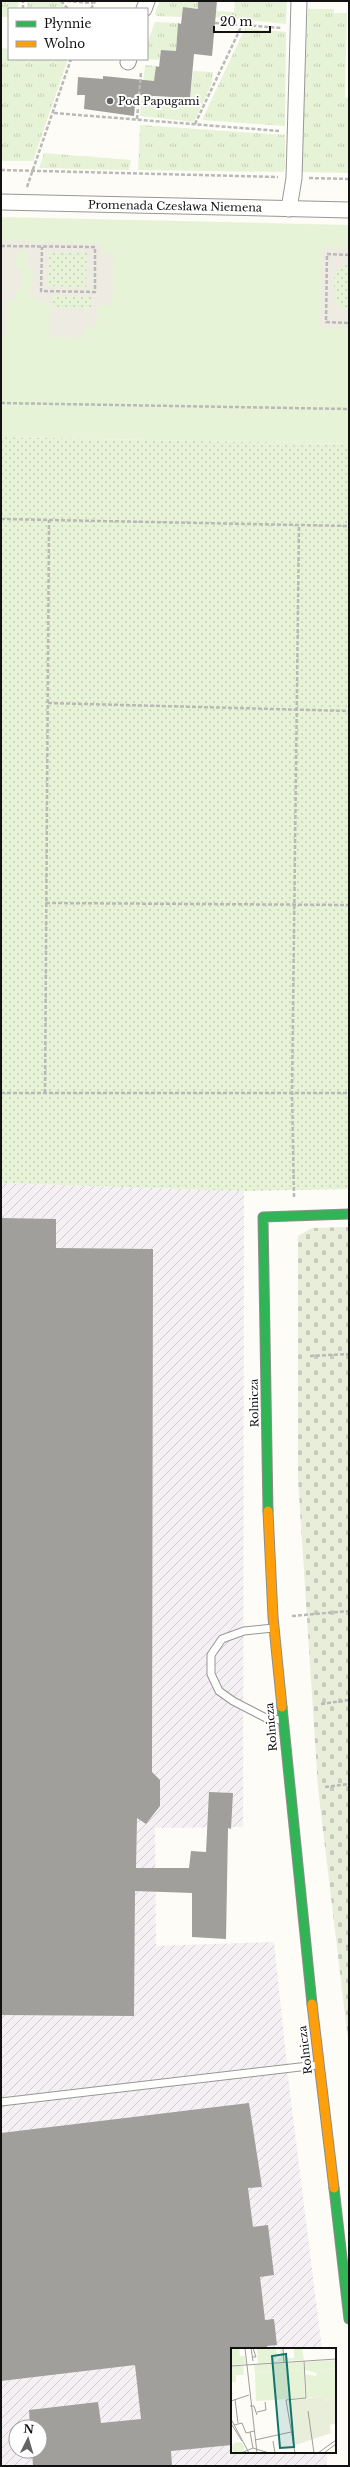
<svg xmlns="http://www.w3.org/2000/svg" width="350" height="2467" viewBox="0 0 350 2467" font-family="'Libre Baskerville',serif">
<style>
.industrial{fill:url(#industrial-furrows);fill-rule:evenodd}
.grass{fill:url(#grass-tufts)}
.cemetery{fill:url(#cemetery-stones)}
.park{fill:#e7f3d7}
.garden{fill:url(#garden-dots)}
.plaza{fill:#edebe2;fill-rule:evenodd}
.building{fill:#a19f9c}
.lines{fill:none;stroke-linecap:round;stroke-linejoin:round}
.lane-casing{stroke:#979795;stroke-width:9}
.street-casing{stroke:#979795;stroke-width:17}
.fast-casing{stroke:#8e8d8b;stroke-width:11}
.slow-casing{stroke:#8e8d8b;stroke-width:11}
.path{stroke:#b9b9b8;stroke-width:2.5;stroke-dasharray:4 2;stroke-linecap:butt}
.lane{stroke:#fffffe;stroke-width:7}
.street{stroke:#fffffe;stroke-width:15}
.fast{stroke:#30b455;stroke-width:9}
.slow{stroke:#ff9f0a;stroke-width:9}
.poi-dot{fill:#646362;stroke:#fff;stroke-width:1.5}
.labels{text-anchor:middle;dominant-baseline:central;stroke-width:4;stroke-linejoin:round;paint-order:stroke}
.poi-label{font-size:11px;fill:#111;stroke:#fff;text-anchor:start}
.street-label{font-size:11px;fill:#111;stroke:#fff}
.inset-road{fill:none;stroke:#9f9e9b;stroke-width:1}
.view{fill:#0f766e;fill-opacity:0.15;stroke:#0f766e;stroke-width:2}
.inset-edge{fill:none;stroke:#111;stroke-width:2}
</style>
<defs>
<pattern id="industrial-furrows" width="10" height="10" patternUnits="userSpaceOnUse"><rect width="10" height="10" fill="#f5f0f3"/><path d="M-1 1l2-2M0 10L10 0M9 11l2-2" fill="none" stroke="#d1cdcf"/></pattern>
<pattern id="grass-tufts" width="24" height="20" patternUnits="userSpaceOnUse"><rect width="24" height="20" fill="#e7f3d7"/><path d="M3 7l-1-3M5 7V3M7 7l1-3M15 17l-1-3M17 17v-4M19 17l1-3" fill="none" stroke="#c5cfb8"/></pattern>
<pattern id="cemetery-stones" width="16" height="16" patternUnits="userSpaceOnUse"><rect width="16" height="16" fill="#e9eedb"/><path d="M2 7V4a2 2 0 0 1 4 0v3zM10 15v-3a2 2 0 0 1 4 0v3z" fill="#c7cbbb"/></pattern>
<pattern id="garden-dots" width="8" height="8" patternUnits="userSpaceOnUse"><rect width="8" height="8" fill="#e7f3d7"/><path d="M2 2h.1M6 6h.1" fill="none" stroke="#c5cfb8" stroke-width="1.8" stroke-linecap="round"/></pattern>
</defs>
<rect width="100%" height="100%" fill="#fdfcf7"/>
<!-- industrial -->
<path class="industrial" d="M1 1183 244 1191 243 1827 155 1828 156 1946 274 1942 289 2085 322 2349H232V2452H328L326 2466H1ZM16 2427H40V2451H16Z"/>
<!-- grass -->
<g class="grass">
<polygon points="1,1 19,1 18,9 9,9 9,17 1,17"/>
<polygon points="27,1 60,2 66,9 27,9"/>
<polygon points="160,1 198,1 198,9 183,7 182,17 156,16 155,13"/>
<polygon points="235,1 287,1 286,24 215,17 216,11 234,12"/>
<polygon points="308,9 334,9 334,13 347,13 345,97 349,98 349,173 301,172"/>
<polygon points="155,22 178,23 176,51 161,50 160,60 147,59 147,44"/>
<polygon points="245,28 286,32 285,126 202,120"/>
<polygon points="1,48 9,49 9,59 68,59 33,161 1,161"/>
<polygon points="145,65 156,66 153,97 190,98 193,71 213,72 212,83 194,122 140,116"/>
<polygon points="140,125 285,135 285,168 283,172 138,170"/>
<polygon points="44,153 131,160 129,170 39,168"/>
</g>
<!-- cemetery -->
<polygon class="cemetery" points="349,1227 349,2048 318,1788 298,1479 298,1236 312,1228"/>
<!-- park -->
<polygon class="park" points="1,217 349,225 349,444 1,437"/>
<!-- garden -->
<g class="garden">
<polygon points="49,252 87,253 86,288 48,286"/>
<path d="M349 261V313L347 314C331 301 326 270 349 261Z"/>
<polygon points="51,296 91,297 91,309 51,308"/>
<polygon points="1,437 349,444 349,1189 244,1191 1,1183"/>
</g>
<!-- plaza -->
<g class="plaza">
<path d="M1 240 102 244V254H114L112 306 97 305 96 328H83L82 338 49 337 50 302 34 301V295H28V290H32L33 269H27L28 251H17L16 269 22 270 21 290H15V300H8L6 337H1ZM49 252 87 253 86 287 48 286ZM51 296 91 297V309L51 308Z"/>
<polygon points="322,248 349,249 349,261 338,270 334,276 334,288 335,300 340,308 349,313 349,328 320,328"/>
</g>
<!-- building -->
<g class="building">
<polygon points="198,1 217,1 212,56 194,54 190,98 136,95 134,116 84,109 85,95 77,95 78,77 103,79 103,76 154,81 156,66 159,67 161,50 176,51 178,23 181,24 183,7 198,9"/>
<polygon points="1,1218 56,1219 56,1248 153,1249 152,1772 160,1780 160,1806 146,1824 137,1818 136,1868 189,1868 191,1851 206,1852 209,1792 233,1793 231,1829 228,1828 226,1939 192,1937 192,1893 135,1891 134,2016 1,2015"/>
<polygon points="249,2103 262,2187 248,2188 253,2227 268,2225 274,2275 260,2277 265,2320 274,2319 277,2345 267,2346 268,2349 232,2349 232,2445 171,2451 172,2466 33,2466 32,2451 40,2451 40,2427 30,2427 29,2410 98,2402 101,2423 141,2419 135,2365 1,2381 1,2133"/>
</g>
<g class="lines">
<defs>
<g id="lane">
<polyline points="273,1628 244,1631 222,1639 211,1655 211,1674 219,1691 233,1701 266,1718 281,1720"/>
<polyline points="1,2102 317,2065"/>
</g>
<g id="street">
<polyline points="144,9 147,1"/>
<polyline points="128,62 129,59"/>
<polyline points="1,202 349,210"/>
<polyline points="289,209 294,178 299,1"/>
</g>
<g id="fast">
<polyline points="268,1511 263,1217 349,1214"/>
<polyline points="282,1707 312,2004"/>
<polyline points="334,2188 349,2319"/>
</g>
<g id="slow">
<polyline points="268,1511 273,1617 282,1707"/>
<polyline points="312,2004 334,2188"/>
</g>
</defs>
<!-- lane casing -->
<use href="#lane" class="lane-casing"/>
<!-- street casing -->
<use href="#street" class="street-casing"/>
<!-- fast casing -->
<use href="#fast" class="fast-casing"/>
<!-- slow casing -->
<use href="#slow" class="slow-casing"/>
<!-- path -->
<g class="path">
<polyline points="61,1 68,9"/>
<polyline points="67,1 93,3"/>
<polyline points="23,9 23,1"/>
<polyline points="91,9 95,1"/>
<polyline points="215,23 242,25"/>
<polyline points="54,113 279,131"/>
<polyline points="137,119 141,72"/>
<polyline points="195,124 242,25 282,28"/>
<polyline points="1,170 278,177"/>
<polyline points="309,178 349,179"/>
<polyline points="27,187 71,59"/>
<polyline points="1,246 95,247 95,292 41,291 42,247"/>
<polyline points="349,255 327,254 326,322 349,323"/>
<polyline points="1,403 349,409"/>
<polyline points="1,519 349,526"/>
<polyline points="48,703 349,711"/>
<polyline points="46,903 349,905"/>
<polyline points="1,1093 349,1093"/>
<polyline points="45,1093 49,520"/>
<polyline points="294,1197 292,1093 299,525"/>
<polyline points="310,1356 349,1354"/>
<polyline points="292,1616 349,1611"/>
<polyline points="321,1704 349,1700"/>
<polyline points="325,1787 349,1784"/>
<polyline points="346,1946 349,1946"/>
</g>
<!-- lane -->
<use href="#lane" class="lane"/>
<!-- street -->
<use href="#street" class="street"/>
<!-- fast -->
<use href="#fast" class="fast"/>
<!-- slow -->
<use href="#slow" class="slow"/>
</g>
<!-- markers -->
<circle class="poi-dot" cx="110" cy="101" r="4"/>
<g class="labels">
<!-- poi labels -->
<g class="poi-label">
<text x="118" y="101">Pod Papugami</text>
</g>
<!-- street labels -->
<g class="street-label">
<text transform="translate(175 206) rotate(1)">Promenada Czesława Niemena</text>
<text transform="translate(254 1403) rotate(-91)">Rolnicza</text>
<text transform="translate(271 1727) rotate(-95)">Rolnicza</text>
<text transform="translate(305 2050) rotate(-97)">Rolnicza</text>
</g>
</g>
<!-- overview -->
<g transform="translate(231 2348)">
<rect width="105" height="105" fill="#fdfcf7"/>
<path d="M45 0 46 7H44L46 8 43 13H47V3V10H50L49 0H52L53 13 27 16 26 1ZM63 0H71L73 12 53 13V7L55 10H63Z" fill="#e7f3d7"/>
<path d="M93 48 94 53 105 50V75L99 77 100 85 64 97 57 53Z" fill="#e9eedb"/>
<path d="M0 0H8L9 8H14L15 16 0 17ZM105 12V20L87 22 86 25 74 22V14ZM72 14 73 22 24 25 23 17ZM0 18H12L13 27H5V34H0ZM1 100a6 6 0 1 1 12 0a6 6 0 1 1-12 0Z" fill="#e7f3d7"/>
<path d="M105 20V50L94 53 93 48 76 50 74 26 85 28 87 22ZM73 22 74 50 25 53 24 25Z" fill="#e7f3d7"/>
<path class="inset-road" d="M14 0 26 105M20 0 22 13M52 0 53 14M21 9H25L22 0M0 18 105 11M4 51 7 75M0 53 18 47M19 58H23L26 67M77 63 83 105M26 64 35 62 34 54M0 71 18 105M1 77 11 93M3 77 11 75 15 85 23 83M19 84 22 100M24 92 60 84M42 93 44 105M10 105 22 100 38 105M64 105 55 52 75 50 73 13M87 105 105 92M93 105 105 96"/>
<path class="view" d="M55 6 63 99 49 100 41 8Z"/>
<rect width="105" height="105" class="inset-edge"/>
</g>
<!-- border -->
<rect width="350" height="2467" fill="none" stroke="#111111" stroke-width="4"/>
<!-- legend -->
<rect x="8" y="8" width="140" height="52" fill="#ffffff" stroke="#a0a0a0"/>
<rect x="16" y="21" width="20" height="6" fill="#30b455" stroke="#a0a0a0"/>
<text x="44" y="28" font-size="12" fill="#111111">Płynnie</text>
<rect x="16" y="41" width="20" height="6" fill="#ff9f0a" stroke="#a0a0a0"/>
<text x="44" y="48" font-size="12" fill="#111111">Wolno</text>
<!-- north arrow -->
<g transform="translate(28 2439) rotate(5)"><circle r="19" fill="#ffffff" stroke="#a0a0a0"/>
<path d="M0-3L7 15L0 10L-7 15Z" fill="#646362"/>
<text y="-6" font-size="11" font-weight="bold" text-anchor="middle" fill="#111111">N</text>
</g>
<!-- scale -->
<path d="M214 26v6h56v-6" fill="none" stroke="#111111" stroke-width="2"/>
<text x="220" y="26" font-size="12" fill="#111111" stroke="#ffffff" stroke-width="3" paint-order="stroke">20 m</text>
</svg>
